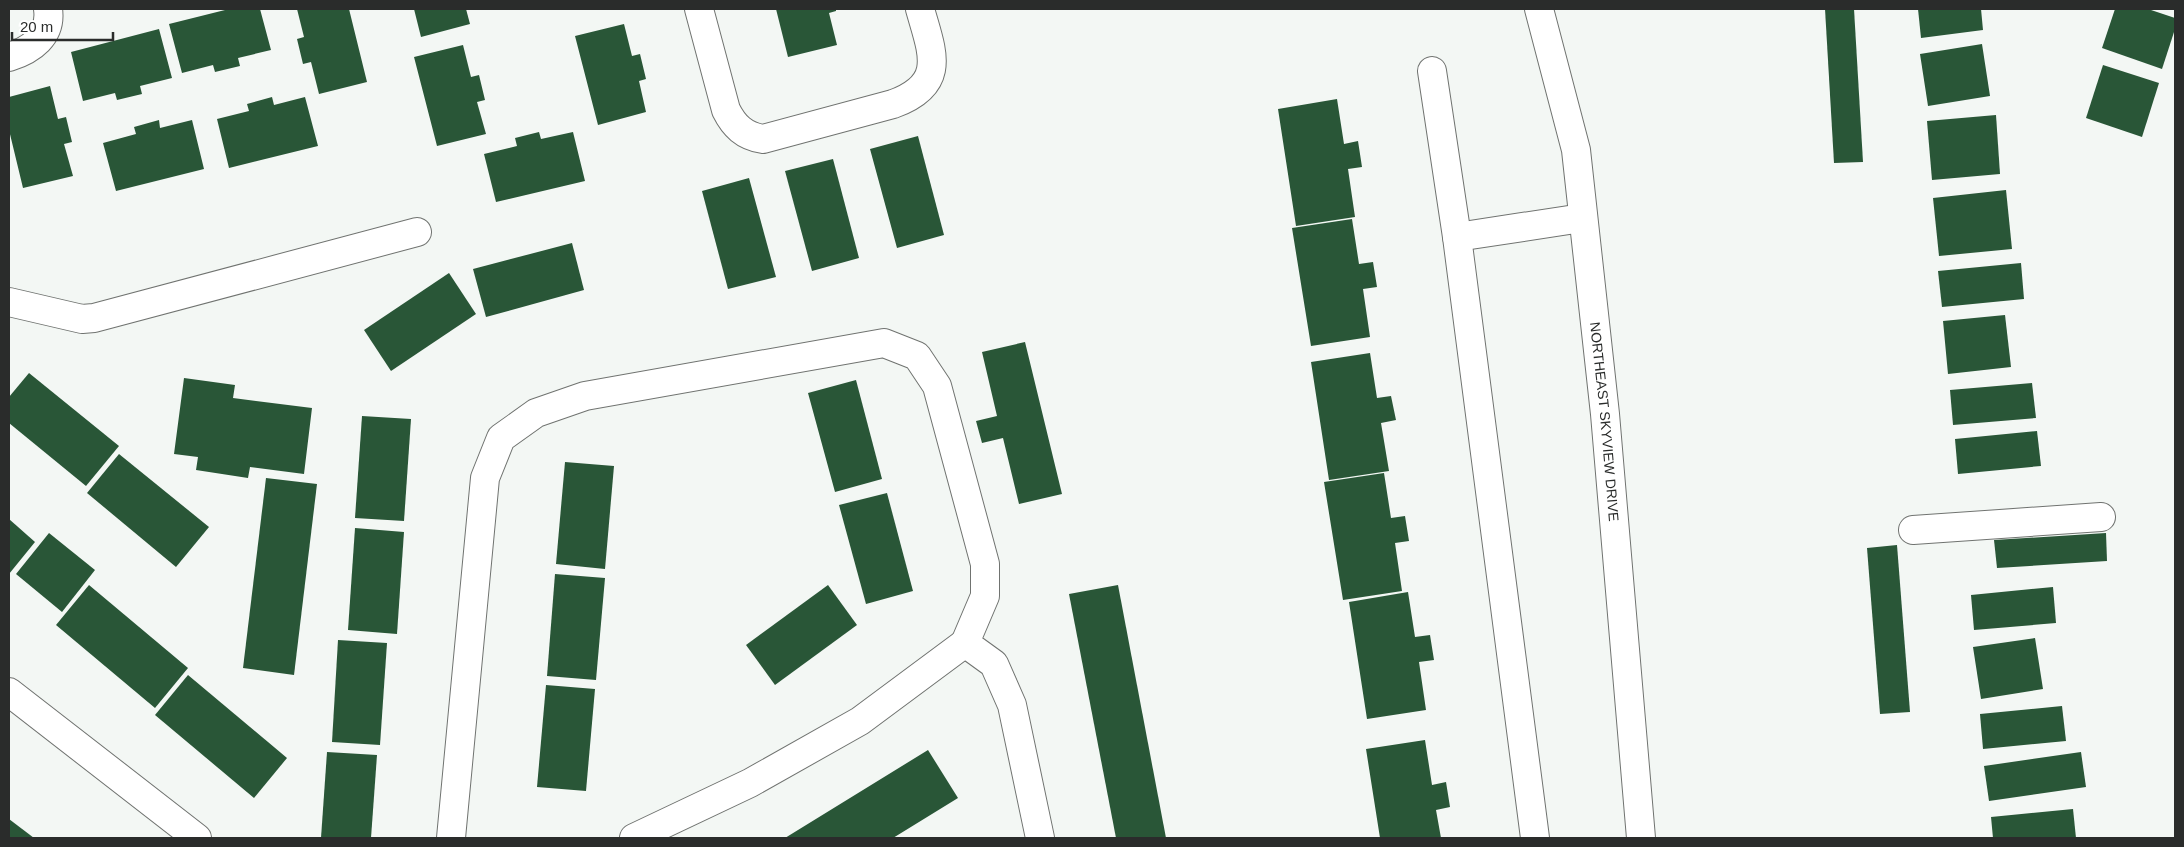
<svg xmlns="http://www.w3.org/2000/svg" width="2184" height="847" viewBox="0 0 2184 847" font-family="Arial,sans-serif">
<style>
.building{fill:#295637}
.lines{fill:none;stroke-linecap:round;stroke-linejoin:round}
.minor-casing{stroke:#707370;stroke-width:30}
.minor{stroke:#fff;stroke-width:28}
.labels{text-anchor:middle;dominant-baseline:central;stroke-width:5;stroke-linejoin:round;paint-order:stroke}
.street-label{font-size:14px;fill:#2a2c2b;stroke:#fff}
</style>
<rect width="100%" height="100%" fill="#f3f7f4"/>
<!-- building -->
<g class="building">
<polygon points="229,9 260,9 271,50 238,58 240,66 215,72 213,65 182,73 169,24"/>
<polygon points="297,9 349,9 367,82 319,94 311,62 303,64 297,39 304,37"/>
<polygon points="414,9 466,9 470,24 421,37"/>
<polygon points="776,9 836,9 836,11 829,13 837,45 788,57"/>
<polygon points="1825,9 1854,9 1863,162 1834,163"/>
<polygon points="1918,9 1981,9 1983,30 1921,38"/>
<polygon points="2115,9 2148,9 2175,18 2175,29 2162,69 2102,48"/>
<polygon points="624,24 632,56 640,54 646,79 639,81 646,112 598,125 575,36"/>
<polygon points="159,29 172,78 140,86 142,94 117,100 115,93 83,101 71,52"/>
<polygon points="1982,44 1990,96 1928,106 1920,54"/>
<polygon points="463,45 471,77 479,75 485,100 477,102 486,134 437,146 414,57"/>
<polygon points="2103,65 2159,83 2142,137 2086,118"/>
<polygon points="50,86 58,119 66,117 72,142 64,144 73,176 23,188 9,130 9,97"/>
<polygon points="272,97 274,105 305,97 318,146 229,168 217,119 249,111 247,104"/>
<polygon points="1337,99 1344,144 1358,141 1362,167 1348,169 1355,217 1296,226 1278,109"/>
<polygon points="1996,115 2000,174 1932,180 1927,121"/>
<polygon points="159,120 160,128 192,120 204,169 116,191 103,143 136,134 134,127"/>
<polygon points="539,132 541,139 573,132 585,181 496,202 484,154 517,146 515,138"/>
<polygon points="918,136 944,235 897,248 870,149"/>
<polygon points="833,159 859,258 812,271 785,171"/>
<polygon points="749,178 776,277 728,289 702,191"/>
<polygon points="2006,190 2012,249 1939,256 1933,198"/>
<polygon points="1352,219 1359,264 1373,262 1377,287 1363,289 1370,337 1311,346 1292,228"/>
<polygon points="572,243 584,290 486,317 473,269"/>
<polygon points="2021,263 2024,299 1942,307 1938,271"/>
<polygon points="449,273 476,314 391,371 364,330"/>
<polygon points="2005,315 2011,367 1948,374 1943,321"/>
<polygon points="1025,342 1062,494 1019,504 1003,438 982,443 976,421 997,416 982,352"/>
<polygon points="1370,353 1377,398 1391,396 1396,420 1381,423 1389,471 1329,480 1311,362"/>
<polygon points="29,373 119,446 86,486 9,423 9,397"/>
<polygon points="184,378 235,385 233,398 312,408 304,474 250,467 248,478 196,470 198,457 174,454"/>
<polygon points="856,380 882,479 835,492 808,393"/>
<polygon points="2032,383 2036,418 1953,425 1950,390"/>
<polygon points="362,416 411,419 404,521 355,518"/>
<polygon points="2037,431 2041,466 1958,474 1955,439"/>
<polygon points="119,454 209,527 176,567 87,493"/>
<polygon points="565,462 614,466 605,569 556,564"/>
<polygon points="1384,473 1391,518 1405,516 1409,541 1395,543 1402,591 1343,600 1324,482"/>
<polygon points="266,478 317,484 294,675 243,668"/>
<polygon points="887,493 913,591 866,604 839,505"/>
<polygon points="9,519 35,542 9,574"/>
<polygon points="355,528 404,532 397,634 348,630"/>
<polygon points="49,533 95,570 62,612 16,574"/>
<polygon points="2106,533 2107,561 1997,568 1994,540"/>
<polygon points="1897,545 1910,712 1880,714 1867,548"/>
<polygon points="555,574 605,578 596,680 547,676"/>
<polygon points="89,585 188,668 155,708 56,625"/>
<polygon points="828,585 857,625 775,685 746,645"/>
<polygon points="1118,585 1166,838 1116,838 1069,594"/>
<polygon points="2053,587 2056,623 1974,630 1971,595"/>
<polygon points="1408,592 1415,637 1430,635 1434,660 1419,662 1426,710 1367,719 1349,602"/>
<polygon points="2035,638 2043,689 1981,699 1973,647"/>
<polygon points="338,640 387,643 380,745 332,742"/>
<polygon points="188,675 287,758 254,798 155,715"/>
<polygon points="546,685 595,689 586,791 537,787"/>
<polygon points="2062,706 2066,741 1983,749 1980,714"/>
<polygon points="1425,740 1432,785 1446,782 1450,807 1436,810 1441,838 1380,838 1366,749"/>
<polygon points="928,750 958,798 893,838 785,838"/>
<polygon points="327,752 377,755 371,838 321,838"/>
<polygon points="2081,752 2086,787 1989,801 1984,766"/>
<polygon points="2073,809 2076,838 1993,838 1991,817"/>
<polygon points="9,819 34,838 9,838"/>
</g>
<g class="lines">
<defs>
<g id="minor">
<path d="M699 9 726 110C734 126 744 136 763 139L893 104C948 84 932 52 920 9"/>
<path id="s1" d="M1539 9 1576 150 1605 414 1641 838"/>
<path d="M9 57C31 50 52 36 48 9"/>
<polyline points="1432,71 1457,237 1535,838"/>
<polyline points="1457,237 1582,218"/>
<polyline points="9,302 82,319 94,318 417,232"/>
<polyline points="1913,530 2101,517"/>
<polyline points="9,692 197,838"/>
<polyline points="451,838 485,478 501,438 536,413 585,396 884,343 917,356 937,386 985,564 985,596 965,643 994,664 1012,705 1040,838"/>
<polyline points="634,838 750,783 860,721 965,643"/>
</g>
</defs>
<!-- minor casing -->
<use href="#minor" class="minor-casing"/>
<!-- minor -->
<use href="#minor" class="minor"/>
</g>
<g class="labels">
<!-- street labels -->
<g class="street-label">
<text stroke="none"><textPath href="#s1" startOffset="419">NORTHEAST SKYVIEW DRIVE</textPath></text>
</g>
</g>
<!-- border -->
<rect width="2184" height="847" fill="none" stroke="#2a2c2b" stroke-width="20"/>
<!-- scale -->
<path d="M12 32v8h101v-8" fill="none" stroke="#2a2c2b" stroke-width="2.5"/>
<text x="20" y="32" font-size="15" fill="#2a2c2b" stroke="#ffffff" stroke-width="4" paint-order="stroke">20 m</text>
</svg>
